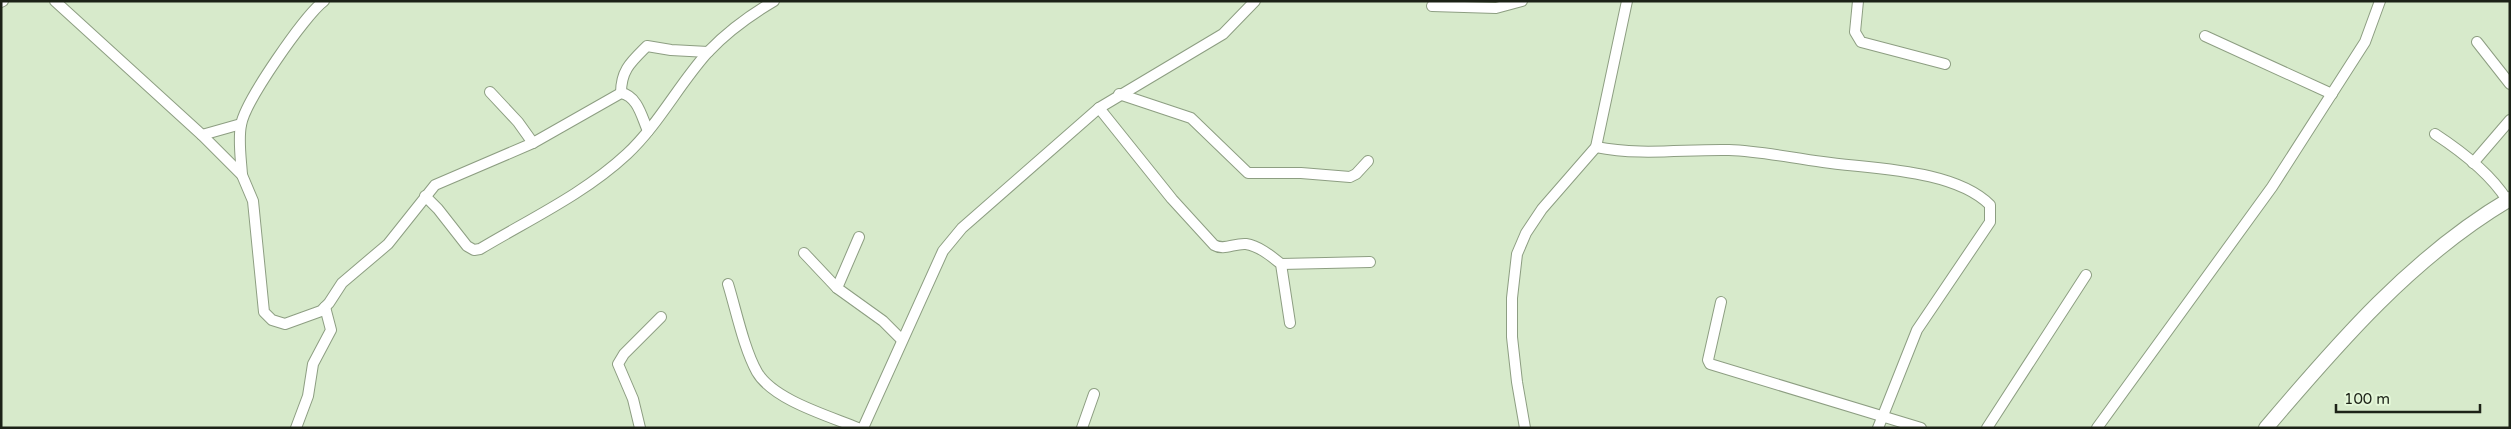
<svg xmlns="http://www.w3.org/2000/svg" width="2511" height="429" viewBox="0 0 2511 429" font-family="'Varela Round',sans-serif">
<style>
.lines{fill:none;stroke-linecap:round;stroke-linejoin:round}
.street-casing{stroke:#8d9e82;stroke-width:12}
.secondary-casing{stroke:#8d9e82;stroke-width:16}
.street{stroke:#fff;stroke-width:10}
.secondary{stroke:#fff;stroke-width:14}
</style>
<rect width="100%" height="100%" fill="#d7eacb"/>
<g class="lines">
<defs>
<g id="street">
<path d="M55 1 202 135 242 175 253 201 264 312 272 320 285 324 321 311 329 303 342 283 388 244 435 185 533 143 621 93C638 96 642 118 648 131"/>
<polyline points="1858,1 1855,32 1861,42 1945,64"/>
<polyline points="1,2 3,1"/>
<polyline points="1432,6 1496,8 1522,1"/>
<polyline points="2205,36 2332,94"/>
<polyline points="2477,42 2510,84"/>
<polyline points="490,92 518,122 533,143"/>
<path d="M621 93C621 70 631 62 647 46L671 50 708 52"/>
<polyline points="1119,94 1191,118 1248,173 1301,173 1350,177 1356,174 1368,161"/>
<path d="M1099 108 1172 199 1214 245C1224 251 1234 243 1246 244 1259 246 1271 256 1281 264L1290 323"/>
<path d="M2435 134C2461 151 2490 173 2507 200"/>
<polyline points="202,135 241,124"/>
<path d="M1596 147C1641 156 1684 149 1729 150 1761 151 1791 158 1823 162 1872 169 1954 169 1990 205V222L1917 330 1878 428"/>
<polyline points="2473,163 2510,120"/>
<path d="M242 175C241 159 238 140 241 125 245 101 305 15 324 1"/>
<path d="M425 196 438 209 467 246 474 250 480 249C530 219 584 194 627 154 659 124 679 84 708 52 726 33 752 14 774 1"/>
<polyline points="804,253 837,288 883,321 902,340"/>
<polyline points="1281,264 1370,262"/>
<path d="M728 284C736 310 744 349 757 372 773 400 829 416 858 428"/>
<polyline points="837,288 859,237"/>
<polyline points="1721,302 1708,360 1710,364 1921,428"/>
<polyline points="296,428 308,396 313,364 331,330 325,307"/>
<polyline points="640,428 633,399 618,364 624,354 661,317"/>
<polyline points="863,428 943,251 962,228 1099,108 1223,34 1255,1"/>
<polyline points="1082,428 1094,394"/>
<polyline points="1525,428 1517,382 1512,337 1512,298 1517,254 1526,233 1542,209 1596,147 1627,1"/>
<polyline points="1987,428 2086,275"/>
<polyline points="2097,428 2272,187 2365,42 2380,1"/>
</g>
<path id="secondary" d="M2266 428C2338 343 2413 256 2510 199"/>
</defs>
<!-- street casing -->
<use href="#street" class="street-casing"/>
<!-- secondary casing -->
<use href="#secondary" class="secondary-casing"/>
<!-- street -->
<use href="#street" class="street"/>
<!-- secondary -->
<use href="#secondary" class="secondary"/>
</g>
<!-- border -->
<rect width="2511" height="429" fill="none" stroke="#1c2217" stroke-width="5"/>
<!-- scale -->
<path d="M2336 404v8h144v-8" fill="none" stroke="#1c2217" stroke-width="2.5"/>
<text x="2344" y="404" font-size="15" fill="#1c2217" stroke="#e4f7d8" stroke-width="4" paint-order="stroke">100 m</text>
</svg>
